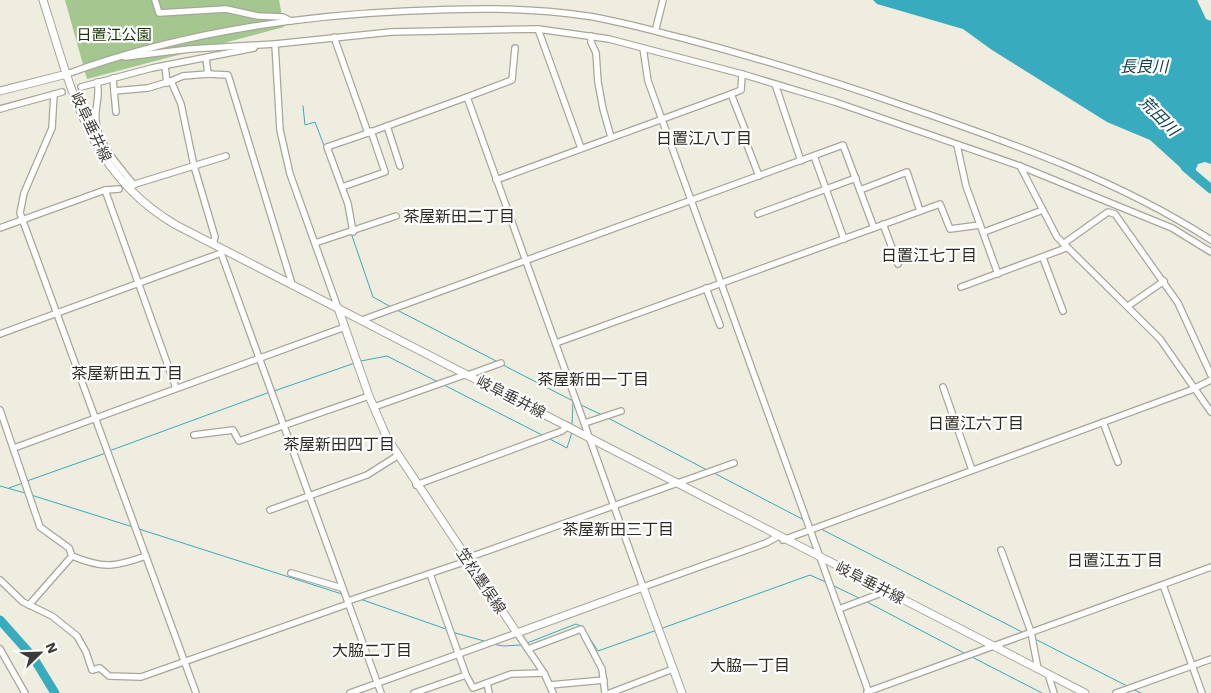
<svg xmlns="http://www.w3.org/2000/svg" width="1211" height="693" viewBox="0 0 1211 693" font-family="'Work Sans','Noto Sans JP',sans-serif">
<style>
.green{fill:#a3c78f}
.water{fill:#39abbe}
.lines{fill:none;stroke-linecap:round;stroke-linejoin:round}
.stream{stroke:#39abbe;stroke-width:1}
.river{stroke:#39abbe;stroke-width:9}
.minor-casing{stroke:#a8a699;stroke-width:8}
.major-casing{stroke:#a8a699;stroke-width:9}
.minor{stroke:#fff;stroke-width:5.5}
.major{stroke:#fff;stroke-width:7}
.labels{text-anchor:middle;dominant-baseline:central;stroke-width:4.5;stroke-linejoin:round;paint-order:stroke}
.park-label{font-size:15px;fill:#193404;stroke:#fff}
.street-label{font-size:15px;fill:#3d3c37;stroke:#fff}
.water-label{font-size:16px;font-style:italic;fill:#0e4149;stroke:#fff}
.neighbourhood-label{font-size:16px;fill:#2e2c22;stroke:#fff}
</style>
<rect width="100%" height="100%" fill="#efede0"/>
<!-- green -->
<polygon class="green" points="65,0 279,0 284,27 87,79"/>
<!-- water -->
<polygon class="water" points="873,0 1197,0 1206,19 1211,21 1211,164 1205,162 1198,164 1192,178 1150,140 1107,122 992,50 963,29 877,4"/>
<g class="lines">
<!-- stream -->
<g class="stream">
<polyline points="303,106 305,125 315,122 325,148"/>
<polyline points="351,233 373,297 391,307"/>
<polyline points="397,310 498,362"/>
<polyline points="361,361 387,356 438,382"/>
<polyline points="503,365 573,401"/>
<polyline points="444,385 542,435"/>
<polyline points="274,391 355,363"/>
<polyline points="579,404 602,415"/>
<polyline points="608,418 707,470"/>
<polyline points="572,425 573,402"/>
<polyline points="548,438 567,448 572,432"/>
<polyline points="109,451 270,392"/>
<polyline points="712,472 804,520"/>
<polyline points="27,481 106,453"/>
<polyline points="0,486 25,493"/>
<polyline points="9,488 23,483"/>
<polyline points="31,495 133,527"/>
<polyline points="139,529 342,594"/>
<polyline points="821,529 1022,632"/>
<polyline points="834,586 859,598"/>
<polyline points="360,599 446,629"/>
<polyline points="865,601 966,654"/>
<polyline points="660,629 810,575 828,583"/>
<polyline points="585,631 598,651 657,630"/>
<polyline points="452,632 484,641"/>
<polyline points="1035,639 1127,686"/>
<polyline points="527,643 576,624 583,627"/>
<polyline points="493,644 503,646 521,645"/>
<polyline points="972,657 1042,693"/>
<polyline points="1132,689 1141,693"/>
</g>
<!-- river -->
<g class="river">
<polyline points="1185,167 1211,189"/>
<polyline points="0,620 33,657 55,693"/>
</g>
<defs>
<g id="minor">
<polyline points="155,0 159,13 226,9 258,16 283,17 291,21"/>
<polyline points="656,28 663,0"/>
<polyline points="538,29 581,148"/>
<polyline points="591,36 591,42 596,53 598,82 603,109 611,137"/>
<polyline points="334,37 368,133 467,97 643,587 766,543 777,537"/>
<polyline points="275,44 280,130 290,174 338,308"/>
<polyline points="643,48 648,81 869,693"/>
<polyline points="125,57 190,49 275,44 391,32 538,29 609,39 742,74 835,102 1020,166 1172,228 1211,252"/>
<polyline points="206,58 208,74 183,76 171,81 181,104 194,166 215,237 213,244"/>
<polyline points="165,66 167,83"/>
<path d="M67 74C176 34 292 16 408 11 468 8 527 7 587 16 620 21 654 31 686 39 762 59 836 82 910 108 1014 144 1118 180 1211 240"/>
<polyline points="208,74 228,75 292,284"/>
<polyline points="113,78 114,91 148,88 171,81"/>
<path d="M97 82C101 96 94 108 96 121 98 145 120 167 134 185"/>
<polyline points="775,84 801,161"/>
<polyline points="81,87 152,68 254,48"/>
<polyline points="114,91 116,112"/>
<polyline points="54,94 52,128 24,193 20,213 196,693"/>
<polyline points="731,94 746,132"/>
<polyline points="467,97 512,80 515,48"/>
<polyline points="0,109 62,92"/>
<polyline points="387,126 400,166"/>
<polyline points="744,137 759,176"/>
<polyline points="957,145 966,186 998,274"/>
<polyline points="814,156 844,239"/>
<polyline points="1020,166 1057,237 1160,339 1211,412"/>
<polyline points="496,180 731,94 741,90 742,74"/>
<polyline points="132,185 226,156"/>
<polyline points="342,187 385,172 371,131"/>
<polyline points="105,190 176,388"/>
<polyline points="860,190 907,172 920,211"/>
<polyline points="758,214 856,178"/>
<polyline points="883,224 898,264"/>
<polyline points="0,228 105,190 119,189"/>
<polyline points="353,232 348,204 327,147 368,133"/>
<polyline points="984,232 1043,210"/>
<polyline points="315,243 396,216"/>
<polyline points="1063,244 1108,212 1115,214 1178,303 1211,375"/>
<polyline points="223,250 221,253 381,693"/>
<polyline points="1043,258 1063,311"/>
<polyline points="961,287 1066,248"/>
<polyline points="706,288 720,325"/>
<polyline points="1128,306 1164,281"/>
<polyline points="362,320 843,145 874,228"/>
<polyline points="0,334 221,253"/>
<polyline points="556,343 940,204 950,229 980,225"/>
<polyline points="468,375 501,363"/>
<polyline points="943,387 972,470"/>
<polyline points="374,407 467,374"/>
<polyline points="0,410 40,527 69,548 72,556"/>
<polyline points="1103,422 1118,462"/>
<polyline points="585,423 621,411"/>
<polyline points="194,435 233,430 239,441 369,396"/>
<polyline points="14,448 345,327"/>
<polyline points="416,485 562,431 568,426"/>
<polyline points="270,510 367,475 397,456"/>
<polyline points="783,540 1191,390 1211,380"/>
<polyline points="1001,550 1031,632 1038,669"/>
<polyline points="291,573 342,588"/>
<polyline points="430,574 466,675"/>
<polyline points="0,580 23,602 52,616 77,636 86,652 92,670 100,668 109,676 141,677 348,604"/>
<polyline points="1163,585 1202,693"/>
<polyline points="348,601 464,562 470,557 734,463"/>
<path d="M29 605 72 556C104 569 114 567 146 556"/>
<polyline points="839,609 887,591"/>
<polyline points="0,649 25,693"/>
<polyline points="528,649 581,629 602,669 605,693"/>
<polyline points="1048,674 1054,693"/>
<polyline points="487,683 489,693"/>
<polyline points="550,685 604,680"/>
<polyline points="867,692 1211,567"/>
<polyline points="350,693 517,633 544,673 553,693"/>
<polyline points="414,693 466,675 473,688 511,674 544,673"/>
<polyline points="610,693 673,669"/>
<polyline points="1116,693 1211,659"/>
</g>
<g id="major">
<path d="M43 0C72 90 88 174 176 225 479 380 781 538 1085 693"/>
<polyline points="0,91 67,74"/>
<polyline points="338,308 369,396 387,438 517,633 643,587 682,693"/>
</g>
</defs>
<!-- minor casing -->
<use href="#minor" class="minor-casing"/>
<!-- major casing -->
<use href="#major" class="major-casing"/>
<!-- minor -->
<use href="#minor" class="minor"/>
<!-- major -->
<use href="#major" class="major"/>
</g>
<g class="labels">
<!-- park labels -->
<g class="park-label">
<text x="114" y="35">日置江公園</text>
</g>
<!-- street labels -->
<g class="street-label">
<text transform="translate(91 127) rotate(65)">岐阜垂井線</text>
<text transform="translate(511 397) rotate(27)">岐阜垂井線</text>
<text transform="translate(481 581) rotate(56)">笠松墨俣線</text>
<text transform="translate(870 583) rotate(27)">岐阜垂井線</text>
</g>
<!-- water labels -->
<g class="water-label">
<text x="1144" y="66">長良川</text>
<text transform="translate(1159 116) rotate(45)">荒田川</text>
</g>
<!-- neighbourhood labels -->
<g class="neighbourhood-label">
<text x="704" y="138">日置江八丁目</text>
<text x="459" y="216">茶屋新田二丁目</text>
<text x="929" y="255">日置江七丁目</text>
<text x="127" y="373">茶屋新田五丁目</text>
<text x="593" y="379">茶屋新田一丁目</text>
<text x="976" y="423">日置江六丁目</text>
<text x="339" y="444">茶屋新田四丁目</text>
<text x="618" y="529">茶屋新田三丁目</text>
<text x="1115" y="560">日置江五丁目</text>
<text x="372" y="650">大脇二丁目</text>
<text x="750" y="665">大脇一丁目</text>
</g>
</g>
<!-- north arrow -->
<g transform="translate(40 653) rotate(67)" stroke="#ffffff" stroke-width="4" paint-order="stroke">
<path d="M0-4L9 19L0 12L-9 19Z" fill="#3d3c37"/>
<text y="-8" font-size="14" font-weight="bold" text-anchor="middle" fill="#3d3c37">N</text>
</g>
</svg>
